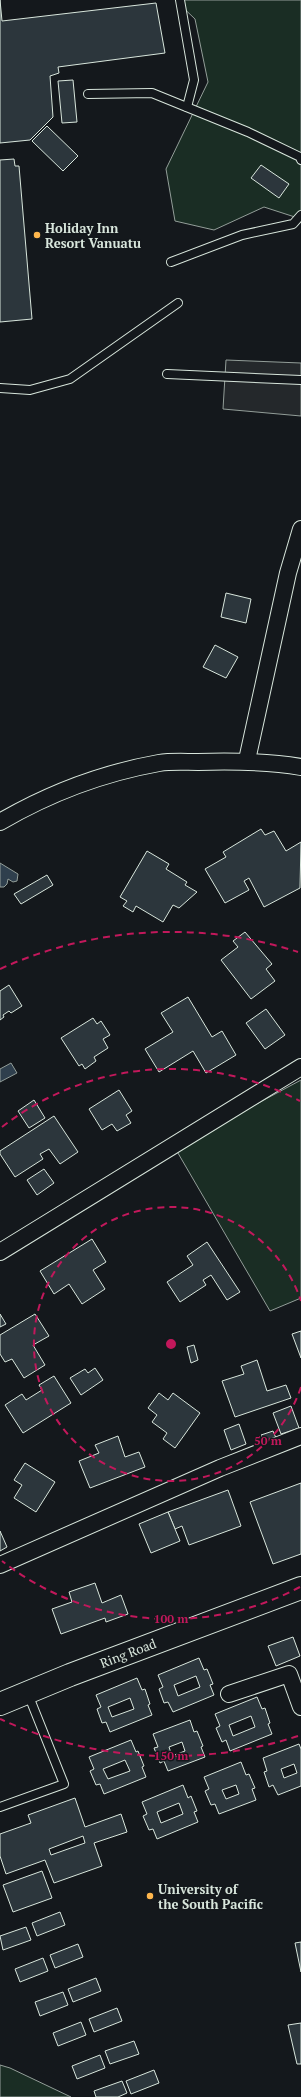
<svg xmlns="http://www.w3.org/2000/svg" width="301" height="2097" viewBox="0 0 301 2097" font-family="'PT Serif',serif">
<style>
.green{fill:#1a2d24;stroke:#939e99}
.parking{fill:#24282b;stroke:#939e99}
.water{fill:#2f3f4d;stroke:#939e99}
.building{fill:#2c363c;stroke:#d8e6dc;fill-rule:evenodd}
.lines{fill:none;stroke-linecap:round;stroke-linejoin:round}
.lane-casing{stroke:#d8e6dc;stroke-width:10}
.street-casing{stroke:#d8e6dc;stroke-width:18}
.secondary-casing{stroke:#d8e6dc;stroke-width:24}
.lane{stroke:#14181c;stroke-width:8}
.street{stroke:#14181c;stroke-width:16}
.secondary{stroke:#14181c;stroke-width:22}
.ring{fill:none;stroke:#c2185b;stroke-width:2;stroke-dasharray:7 5}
.poi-dot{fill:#ffb74d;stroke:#14181c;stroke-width:1.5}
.labels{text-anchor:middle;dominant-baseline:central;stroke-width:3;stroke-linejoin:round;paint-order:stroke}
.poi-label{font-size:13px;font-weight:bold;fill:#d8e6dc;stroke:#14181c;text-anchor:start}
.street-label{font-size:13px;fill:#d8e6dc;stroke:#14181c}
.centre{fill:#c2185b;stroke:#14181c;stroke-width:2}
.ring-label{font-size:12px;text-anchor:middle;font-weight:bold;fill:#c2185b;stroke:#14181c;stroke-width:3;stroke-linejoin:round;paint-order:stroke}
</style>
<rect width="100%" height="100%" fill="#14181c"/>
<!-- green -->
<g class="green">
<polygon points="175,0 301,0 301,219 264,207 214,230 175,221 166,169 208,82 195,19"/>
<polygon points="301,1080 301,1298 270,1311 175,1148"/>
<polygon points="0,2065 10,2068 71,2097 0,2097"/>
</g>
<!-- parking -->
<polygon class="parking" points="226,360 301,363 301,416 223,409"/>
<!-- water -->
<g class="water">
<polygon points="0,863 18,874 17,881 13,882 8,879 7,884 4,887 0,887"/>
<polygon points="11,1063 17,1073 0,1082 0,1069"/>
</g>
<!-- building -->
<g class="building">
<polygon points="0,0 2,21 156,3 165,53 58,67 59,73 50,76 53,117 30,140 0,143"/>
<polygon points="73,80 77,122 62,123 58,81"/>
<polygon points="47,126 78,156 63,171 32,141"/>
<polygon points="14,159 15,166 19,166 32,319 0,322 0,160"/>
<polygon points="261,165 289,184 279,198 251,178"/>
<polygon points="226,593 251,599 246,623 221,617"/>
<polygon points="215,645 238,657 226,678 203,667"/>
<polygon points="261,829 265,835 274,831 286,851 301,842 300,888 264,907 249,878 244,881 249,890 225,903 205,869 226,857 223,852"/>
<polygon points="147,851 169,864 166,869 187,882 185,885 197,892 179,908 173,905 163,922 136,906 133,912 123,906 127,901 120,897"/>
<polygon points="47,875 53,885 21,904 14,894"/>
<polygon points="245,932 272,964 266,969 275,981 251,999 221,960 238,947 233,941"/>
<polygon points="9,985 22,1006 11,1013 9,1011 3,1015 4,1017 0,1020 0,991"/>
<polygon points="188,997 212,1037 222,1031 236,1055 206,1073 193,1051 159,1072 145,1049 173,1032 161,1013"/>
<polygon points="266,1009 285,1035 265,1049 246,1023"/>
<polygon points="93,1018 97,1024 101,1021 110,1035 103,1039 108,1048 94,1057 96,1061 85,1069 82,1064 79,1066 61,1038"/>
<polygon points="119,1090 132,1111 126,1115 131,1123 117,1131 112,1124 102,1130 89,1109"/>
<polygon points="34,1100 45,1118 29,1128 18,1111"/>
<polygon points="54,1116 78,1152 60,1164 49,1149 40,1154 43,1159 15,1177 0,1154 0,1151"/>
<polygon points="44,1169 54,1183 37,1195 27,1180"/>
<polygon points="92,1239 106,1262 93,1270 105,1289 82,1304 69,1284 54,1294 40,1271"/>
<polygon points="207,1242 240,1292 227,1300 211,1275 203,1280 206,1285 180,1302 167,1282 193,1265 187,1256"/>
<polygon points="0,1314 6,1324 0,1327"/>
<polygon points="35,1314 49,1336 33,1345 45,1365 24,1378 12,1359 5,1362 0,1354 0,1335"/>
<polygon points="301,1331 301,1358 292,1334"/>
<polygon points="194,1345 198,1360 191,1363 187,1347"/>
<polygon points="257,1360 267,1391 286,1385 291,1398 235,1417 222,1381 244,1374 241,1366"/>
<polygon points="95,1368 103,1380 81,1395 70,1378 85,1369 88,1373"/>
<polygon points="54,1376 71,1403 23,1433 5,1405 22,1394 26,1400 42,1390 39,1385"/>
<polygon points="159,1393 168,1400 173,1393 200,1413 175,1448 163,1439 167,1433 152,1422 157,1415 148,1408"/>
<polygon points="291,1406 299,1428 281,1434 273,1413"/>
<polygon points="239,1424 246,1444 231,1450 224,1430"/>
<polygon points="273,1431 276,1438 264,1442 261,1435"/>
<polygon points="118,1436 125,1457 139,1452 145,1467 90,1488 79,1461 99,1453 95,1445"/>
<polygon points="25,1463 55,1482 36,1512 14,1498 22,1485 14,1480"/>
<polygon points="301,1483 301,1554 273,1564 250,1502"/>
<polygon points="228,1490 241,1526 189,1545 182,1526 175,1529 168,1512"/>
<polygon points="168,1512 180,1541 151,1553 139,1524"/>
<polygon points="0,1531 7,1547 0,1551"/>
<polygon points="95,1583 102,1603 121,1595 128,1614 106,1622 105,1618 61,1634 52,1609 72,1602 69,1592"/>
<polygon points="293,1637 300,1656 276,1666 268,1646"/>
<path d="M199 1658 204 1670 207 1669 213 1684 210 1685 214 1695 173 1712 168 1702 164 1703 159 1689 163 1687 158 1675ZM196 1676 200 1687 178 1696 174 1685Z"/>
<path d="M137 1678 142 1690 145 1689 150 1704 148 1705 152 1715 110 1732 106 1722 102 1723 97 1709 101 1707 96 1695ZM130 1698 134 1709 112 1717 108 1707Z"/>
<path d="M257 1697 262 1709 265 1708 270 1723 268 1724 272 1734 230 1751 226 1740 222 1742 216 1728 220 1726 215 1714ZM251 1716 255 1727 233 1736 229 1725Z"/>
<path d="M190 1720 194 1732 197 1731 203 1746 201 1747 205 1757 168 1771 164 1761 160 1763 154 1748 158 1747 153 1734ZM182 1742 185 1751 172 1756 169 1747Z"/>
<path d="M131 1740 136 1752 138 1751 144 1766 142 1767 146 1777 104 1794 100 1784 96 1785 90 1771 94 1769 89 1757ZM125 1760 130 1771 108 1779 103 1769Z"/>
<path d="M299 1744 301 1749V1786L278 1795 273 1785 269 1787 264 1772 267 1771 263 1758ZM294 1764 297 1773 284 1778 281 1769Z"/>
<path d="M241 1762 246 1775 249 1774 255 1788 252 1789 256 1800 219 1814 215 1804 211 1805 205 1791 209 1789 204 1777ZM236 1785 239 1794 226 1799 222 1790Z"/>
<path d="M183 1785 188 1798 191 1796 197 1811 194 1812 198 1822 157 1839 153 1829 149 1830 143 1816 147 1814 142 1802ZM179 1803 183 1814 161 1823 157 1812Z"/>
<path d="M75 1798 85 1827 121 1814 127 1832 94 1843 102 1866 54 1883 45 1860 6 1874 0 1856V1834L31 1823 28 1815ZM83 1836 85 1843 51 1855 49 1849Z"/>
<polygon points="42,1871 52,1898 13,1912 3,1885"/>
<polygon points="60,1912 65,1925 37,1936 32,1923"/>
<polygon points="26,1927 31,1940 3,1950 0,1936"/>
<polygon points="301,1942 301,1972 295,1943"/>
<polygon points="78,1944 83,1957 55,1968 50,1955"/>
<polygon points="43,1958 48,1971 20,1982 15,1969"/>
<polygon points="96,1978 101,1991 73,2002 68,1989"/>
<polygon points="63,1992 68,2005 40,2016 35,2002"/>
<polygon points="117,2008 122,2021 94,2032 89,2019"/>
<polygon points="81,2022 86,2035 58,2046 53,2033"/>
<polygon points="301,2023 301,2064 297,2064 288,2025"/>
<polygon points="134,2041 139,2054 110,2064 105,2051"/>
<polygon points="100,2055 105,2068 77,2079 72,2066"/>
<polygon points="154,2070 159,2083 131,2094 126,2081"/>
<polygon points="122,2081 127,2093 118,2097 96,2097 94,2091"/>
</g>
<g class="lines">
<defs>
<g id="lane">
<polyline points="180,0 194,80 187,107"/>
<polyline points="88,94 152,93 248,132 300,157 301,160"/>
<polyline points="171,262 242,235 293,224 301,215"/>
<polyline points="167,374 301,380"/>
<polyline points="0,388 30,390 70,379 178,303"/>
<polyline points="0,1807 64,1784 28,1694"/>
</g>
<g id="street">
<polyline points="247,760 288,573 301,529"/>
<path d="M0 822C48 794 103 773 159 763 171 761 185 762 198 762 233 761 267 761 301 767"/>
<polyline points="0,1252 301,1067"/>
<polyline points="0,1565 220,1468 301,1436"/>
<polyline points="229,1694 289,1674 301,1707"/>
</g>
<polyline id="secondary" points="0,1704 70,1675 301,1588"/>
</defs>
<!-- lane casing -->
<use href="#lane" class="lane-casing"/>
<!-- street casing -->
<use href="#street" class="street-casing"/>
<!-- secondary casing -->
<use href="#secondary" class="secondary-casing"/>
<!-- lane -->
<use href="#lane" class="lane"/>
<!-- street -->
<use href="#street" class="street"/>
<!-- secondary -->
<use href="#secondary" class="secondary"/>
</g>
<!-- distance rings -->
<g class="ring">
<path d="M301 1387A137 137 0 1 1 301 1301"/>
<path d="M300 1587A275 275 0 0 1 2 1561M2 1127A275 275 0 0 1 300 1101"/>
<path d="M298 1736A412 412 0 0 1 0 1719M0 969A412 412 0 0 1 298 952"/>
</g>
<!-- markers -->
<g class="poi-dot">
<circle cx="37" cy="235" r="4"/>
<circle cx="150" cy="1896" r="4"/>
</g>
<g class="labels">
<!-- poi labels -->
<g class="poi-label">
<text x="45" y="228">Holiday Inn<tspan x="45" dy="15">Resort Vanuatu</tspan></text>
<text x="158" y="1889">University of<tspan x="158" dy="15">the South Pacific</tspan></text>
</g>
<!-- street labels -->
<g class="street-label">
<text transform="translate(128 1653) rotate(-21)">Ring Road</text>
</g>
</g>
<circle cx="171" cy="1344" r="6" class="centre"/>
<g class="ring-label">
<text x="268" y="1445">50 m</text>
<text x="171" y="1623">100 m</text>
<text x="171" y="1760">150 m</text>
</g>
</svg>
